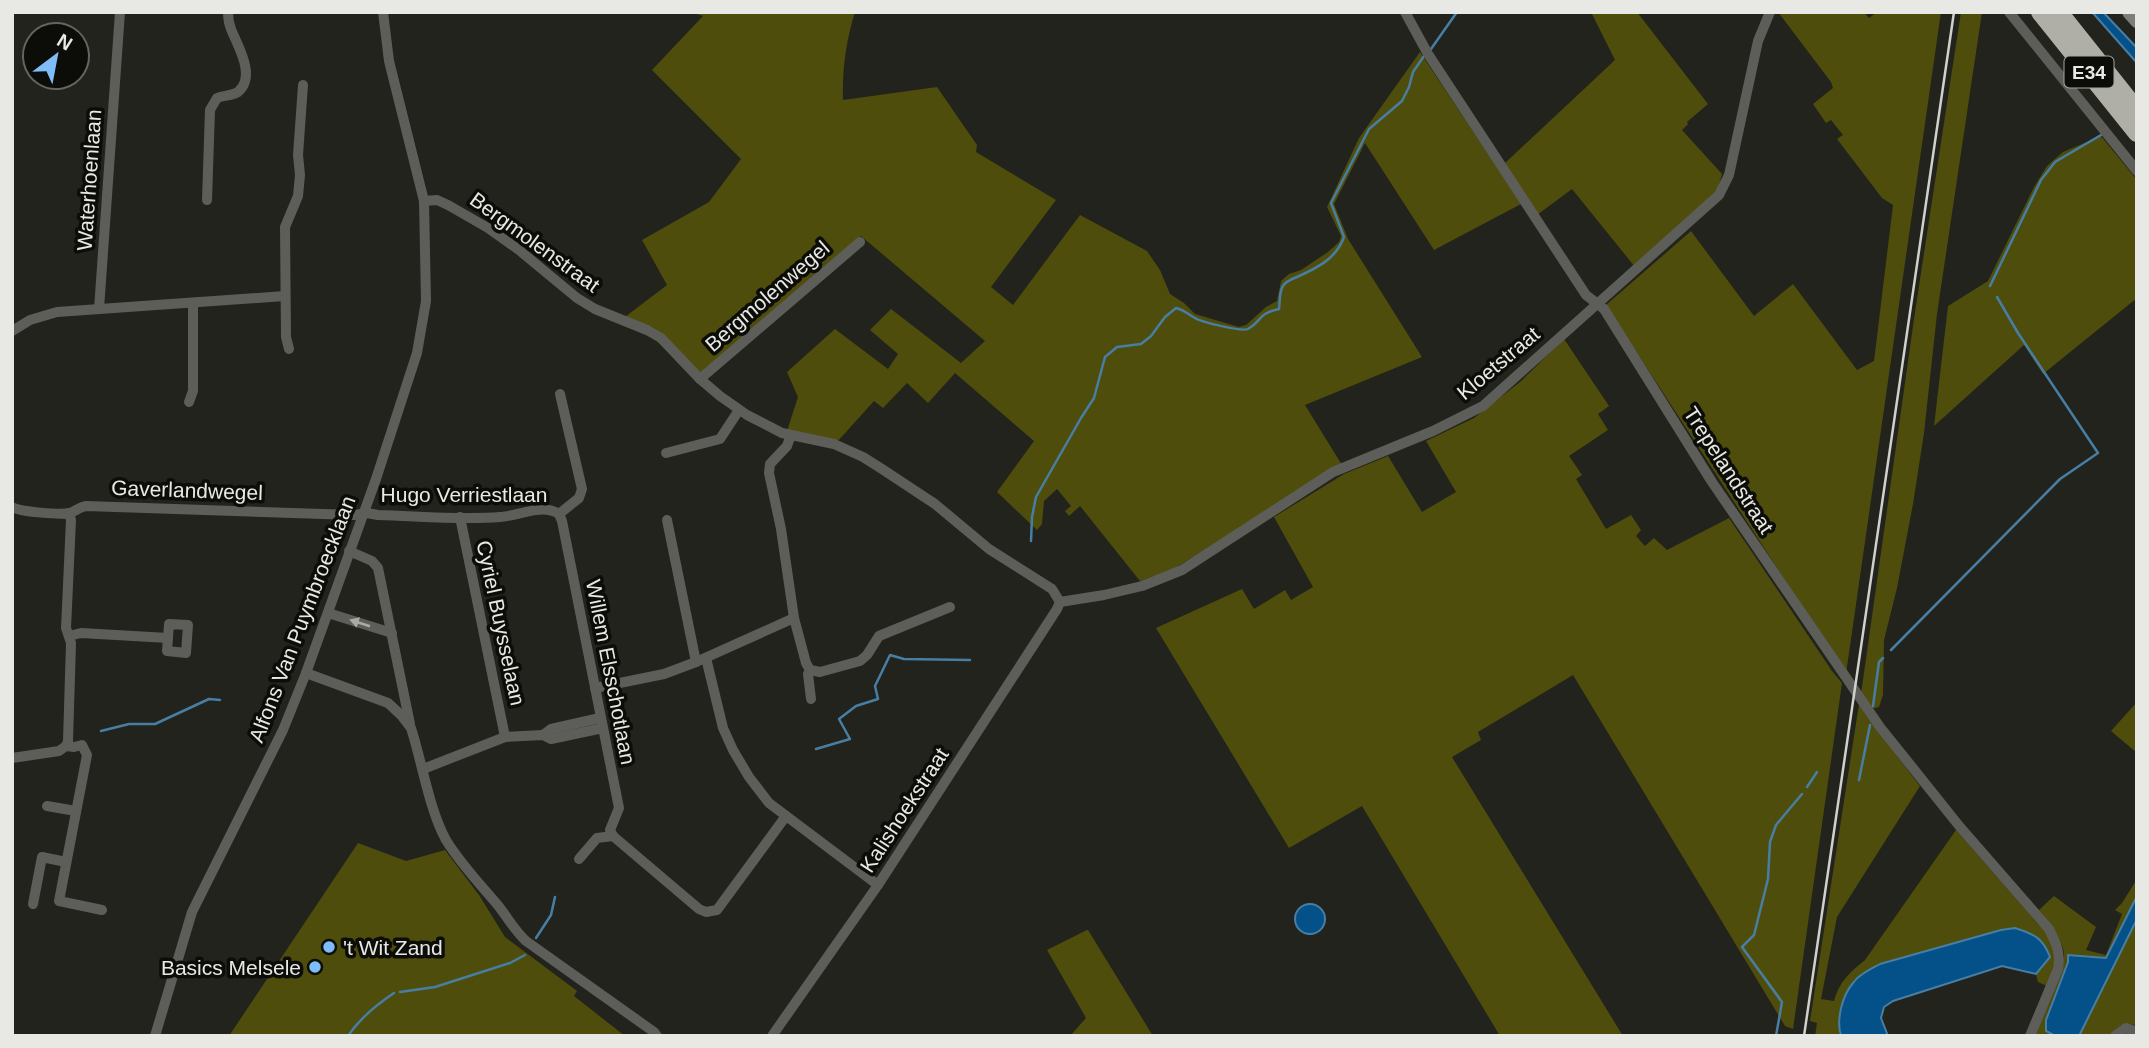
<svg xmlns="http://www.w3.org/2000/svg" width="2149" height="1048" viewBox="0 0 2149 1048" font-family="Arial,sans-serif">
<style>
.green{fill:#4e4d0c}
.water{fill:#035188;stroke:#487ea4;stroke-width:2}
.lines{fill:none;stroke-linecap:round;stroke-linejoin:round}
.stream{stroke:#487ea4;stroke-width:2.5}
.street{stroke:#5d5d5a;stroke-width:10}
.secondary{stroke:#7e7e79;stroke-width:14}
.highway{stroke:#afafa7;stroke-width:18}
.rail{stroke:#d0d0cc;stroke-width:2.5}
.oneway{fill:#a9a9a6}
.poi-dot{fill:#7ebdf9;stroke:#0c0c09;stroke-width:2.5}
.labels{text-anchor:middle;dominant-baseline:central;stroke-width:7;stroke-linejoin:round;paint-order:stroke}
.shield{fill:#0c0c09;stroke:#a6a6a2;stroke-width:2}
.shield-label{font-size:19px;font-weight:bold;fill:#e8e8e4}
.street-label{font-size:21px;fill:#e8e8e4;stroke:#0c0c09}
.poi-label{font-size:21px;fill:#e8e8e4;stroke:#0c0c09;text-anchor:start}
</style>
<rect width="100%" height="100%" fill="#22231c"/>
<!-- green -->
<g class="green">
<path d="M691 12H855C846 41 842 70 843 100L937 87 977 145 976 152 1056 200 991 287 1013 305 1080 215 1147 251 1160 270 1170 294 1184 303 1195 314 1239 327 1246 325 1266 307 1277 301 1281 281 1289 274 1301 270 1328 252 1339 242 1341 236 1327 207 1359 138 1420 52 1521 204 1434 250 1365 143 1334 204 1348 239 1422 357 1305 405 1342 465 1175 568 1140 581 1080 506 1069 516 1065 511 1071 506 1057 489 1044 501 1042 524 1037 530 997 492 1034 441 955 373 928 403 907 383 883 408 874 401 837 442 787 431 798 397 787 372 835 329 888 369 898 354 870 330 891 309 961 363 985 341 861 236 702 376 625 317 667 285 642 240 709 202 741 159 652 70 703 16Z"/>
<polygon points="1591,12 1637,12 1708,104 1687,122 1688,124 1682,130 1722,174 1718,189 1708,202 1635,267 1572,189 1537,215 1505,163 1615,60"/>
<polygon points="1778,12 1864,12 1869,18 1877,12 1941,12 1846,674 1606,305 1691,231 1754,316 1793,284 1857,370 1874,361 1893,205 1882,198 1837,139 1843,135 1831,120 1826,123 1813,104 1833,88 1831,82"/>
<polygon points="1961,12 1982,12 1937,314 1924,433 1913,504 1897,588 1884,640 1883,695 1879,707 1871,709 1861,694 1915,312"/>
<polygon points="2101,136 2137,180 2137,298 2043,374 2024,345 1934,426 1948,306 1988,281 2034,187 2047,166 2063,152"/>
<polygon points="1564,339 1609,406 1598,414 1608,430 1569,456 1582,475 1576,479 1606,529 1631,515 1641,530 1636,536 1645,546 1654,538 1667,550 1729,518 1832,671 1842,683 1793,1029 1785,1026 1573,675 1478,732 1481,740 1452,757 1623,1036 1500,1036 1362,806 1289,848 1156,628 1242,589 1254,609 1285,590 1291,600 1313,587 1274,517 1344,474 1388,456 1422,512 1456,492 1426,441 1474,418 1520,382"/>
<polygon points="2137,702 2137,753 2111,731"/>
<path d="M1859 704 1872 724 1920 786 1837 917 1821 999 1834 1001C1839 982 1850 972 1865 960L1956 830 2037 923C2059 939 2058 963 2047 986L2038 982 2036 974 2050 957C2033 936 2029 926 2001 930L1880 964C1844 984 1845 994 1839 1033L1841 1036H1815L1817 1023 1810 1021Z"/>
<polygon points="358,843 406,861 445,850 479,895 505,937 577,991 574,996 625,1036 229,1036"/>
<path d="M2137 879V1021L2135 1025 2125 1024 2114 1036H2033C2041 1017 2065 972 2064 953 2063 941 2047 920 2039 910L2054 896 2096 927 2086 950 2106 955 2122 914 2115 910 2122 903Z"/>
<polygon points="1087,930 1088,930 1153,1036 1070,1036 1086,1018 1047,950"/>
</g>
<!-- water -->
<g class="water">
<polygon points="2092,12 2103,12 2137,48 2137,63"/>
<polygon points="2137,896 2137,919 2079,1036 2052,1036 2052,1034 2046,1031 2046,1020 2068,962 2068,955 2106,958"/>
<circle cx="1310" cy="919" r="15"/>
<path d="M2015 928C2034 934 2043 938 2050 957L2036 974 2002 966 1893 1001 1884 1007 1881 1018 1888 1036H1841C1836 1020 1842 996 1853 983 1859 974 1871 969 1880 964L2001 930Z"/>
</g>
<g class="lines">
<!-- stream -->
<g class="stream">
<polyline points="1431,49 1457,12"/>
<polyline points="1990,286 2041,180 2055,162 2101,135"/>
<path d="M1031 541 1032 517 1036 497 1081 418 1094 398 1105 357 1117 347 1141 344 1151 336 1165 317 1176 308C1185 310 1187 314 1195 318 1201 322 1242 332 1248 329 1262 322 1256 314 1279 309 1280 302 1279 292 1283 286 1286 281 1292 279 1297 277 1317 268 1336 259 1344 237L1331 203 1369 129 1402 101 1409 87 1413 72 1424 56"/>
<polyline points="1891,650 2060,479 2098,453 2018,333 1997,297"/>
<polyline points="1873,706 1879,662 1883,658"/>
<polyline points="101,731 129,724 155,724 209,699 220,700"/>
<polyline points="816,749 850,739 839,719 856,706 878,699 875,686 890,655 904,659 970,660"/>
<polyline points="1859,780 1870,725"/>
<polyline points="1807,787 1817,772"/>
<polyline points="536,938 551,915 555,897"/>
<polyline points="400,992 435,987 510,963 525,955"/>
<path d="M348 1036C360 1018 376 1005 394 993"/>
<polyline points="1776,1036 1782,1002 1742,947 1754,935 1768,879 1770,842 1776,825 1802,794"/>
</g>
<!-- street -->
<g class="street">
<path d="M1405 12 1428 54 1586 295 1604 309 1712 482 1880 727 1960 827 2049 929C2056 943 2061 953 2058 969L2030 1036"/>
<polyline points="2009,12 2137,171"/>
<path d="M207 200 210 110 217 98C224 95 232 96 238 92 257 76 237 45 231 29 229 24 228 18 228 12"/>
<polyline points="424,201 437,200 448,205 488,228 519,250 577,298 595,309 647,330 661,338 700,379 720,396 747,415 782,433 834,444 863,457 882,469 935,504 989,549 1052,589 1060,602"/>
<polyline points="99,309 120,12"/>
<polyline points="12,331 30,320 57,312 285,296"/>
<polyline points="289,349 286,337 285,227 298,196 300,175 298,155 303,85"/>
<polyline points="700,379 860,242"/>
<polyline points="189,402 193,391 193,303"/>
<polyline points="791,435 787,446 770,464 769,473 781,529 794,618 806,663 810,670 808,674 811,699"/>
<polyline points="666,453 720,439 739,410"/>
<path d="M12 507C20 512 61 515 70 513 76 511 79 507 86 506L354 515 367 513 378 515C418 516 460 520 500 517 518 516 542 503 559 514L579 498 582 489 560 394"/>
<polyline points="559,514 562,521 619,808 610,830 613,836 699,909 706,912 717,910 786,816"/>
<polyline points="460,517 505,737"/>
<polyline points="667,520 696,662"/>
<polyline points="349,551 372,561 378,568 410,724"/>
<polyline points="1060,602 1104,595 1142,586 1182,570 1333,472 1433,431 1483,406 1719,195 1729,175 1758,41 1770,12"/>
<polyline points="328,613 392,633"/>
<polyline points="69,636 81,633 168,638 167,651 186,653 188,625 169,624 168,638"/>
<polyline points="706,658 723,728 733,750 749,777 769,803 878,885"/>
<polyline points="810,670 820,672 860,661 867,655 879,636 950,607"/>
<path d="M306 673 388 703 401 715 411 728C422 762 429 809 446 840 460 863 479 883 496 903 507 916 514 930 526 941L654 1032 657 1036"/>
<polyline points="595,688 664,674 696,662 794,618"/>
<polyline points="543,735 551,729 600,718"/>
<polyline points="66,746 68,741 71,643 66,628 71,520 69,513"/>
<polyline points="12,758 59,751 66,746 74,747 82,745 87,755 59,901 102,910"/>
<polyline points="423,769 505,737 543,735 551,739 603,728"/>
<polyline points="47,806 76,811"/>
<polyline points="579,859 597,838 613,836"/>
<polyline points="33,904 42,857 66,862"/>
<polyline points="155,1036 192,912 283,730 306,673 376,479 417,353 426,301 424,201 389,61 383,12"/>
<polyline points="772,1036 878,885 1057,609 1060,602"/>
<polyline points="2115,1036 2126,1028 2137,1032"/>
</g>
<!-- secondary -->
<polyline class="secondary" points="2129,12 2137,21"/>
<!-- highway -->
<g class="highway">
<polyline points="2040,12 2137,133"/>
<polyline points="2059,12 2137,110"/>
</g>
<!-- rail -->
<polyline class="rail" points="1804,1036 1954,12"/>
</g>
<!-- one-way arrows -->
<defs><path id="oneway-solid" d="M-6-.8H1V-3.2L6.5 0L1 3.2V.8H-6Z" transform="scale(1.75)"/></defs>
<use class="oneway" href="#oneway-solid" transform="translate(360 623) rotate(-162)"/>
<!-- markers -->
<g class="poi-dot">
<circle cx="329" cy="947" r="7"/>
<circle cx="315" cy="967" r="7"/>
</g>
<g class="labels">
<!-- shield labels -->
<rect class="shield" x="2064.5" y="56.5" width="49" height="31" rx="5"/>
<g class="shield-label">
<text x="2089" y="72">E34</text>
</g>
<!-- street labels -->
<g class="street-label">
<text transform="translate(89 180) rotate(-86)">Waterhoenlaan</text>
<text transform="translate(535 242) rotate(36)">Bergmolenstraat</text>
<text transform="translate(767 296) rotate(-41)">Bergmolenwegel</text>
<text transform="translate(1498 363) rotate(-40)">Kloetstraat</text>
<text transform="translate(1729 470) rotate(57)">Trepelandstraat</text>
<text transform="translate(187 490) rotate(2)">Gaverlandwegel</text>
<text x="464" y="494">Hugo Verriestlaan</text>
<text transform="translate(302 619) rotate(-69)">Alfons Van Puymbroecklaan</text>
<text transform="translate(501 623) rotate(78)">Cyriel Buysselaan</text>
<text transform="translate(611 672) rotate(79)">Willem Elsschotlaan</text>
<text transform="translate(904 810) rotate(-57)">Kalishoekstraat</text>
</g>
<!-- poi labels -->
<g class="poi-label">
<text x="343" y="947">'t Wit Zand</text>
<text x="301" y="967" text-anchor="end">Basics Melsele</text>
</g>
</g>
<!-- border -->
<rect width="2149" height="1048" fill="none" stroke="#e8e8e4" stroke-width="28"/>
<!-- north arrow -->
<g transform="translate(56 56) rotate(32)"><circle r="33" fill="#0c0c09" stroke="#646461" stroke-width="2"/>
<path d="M0-5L12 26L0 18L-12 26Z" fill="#7ebdf9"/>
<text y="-10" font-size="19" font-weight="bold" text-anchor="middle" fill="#e8e8e4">N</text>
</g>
</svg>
